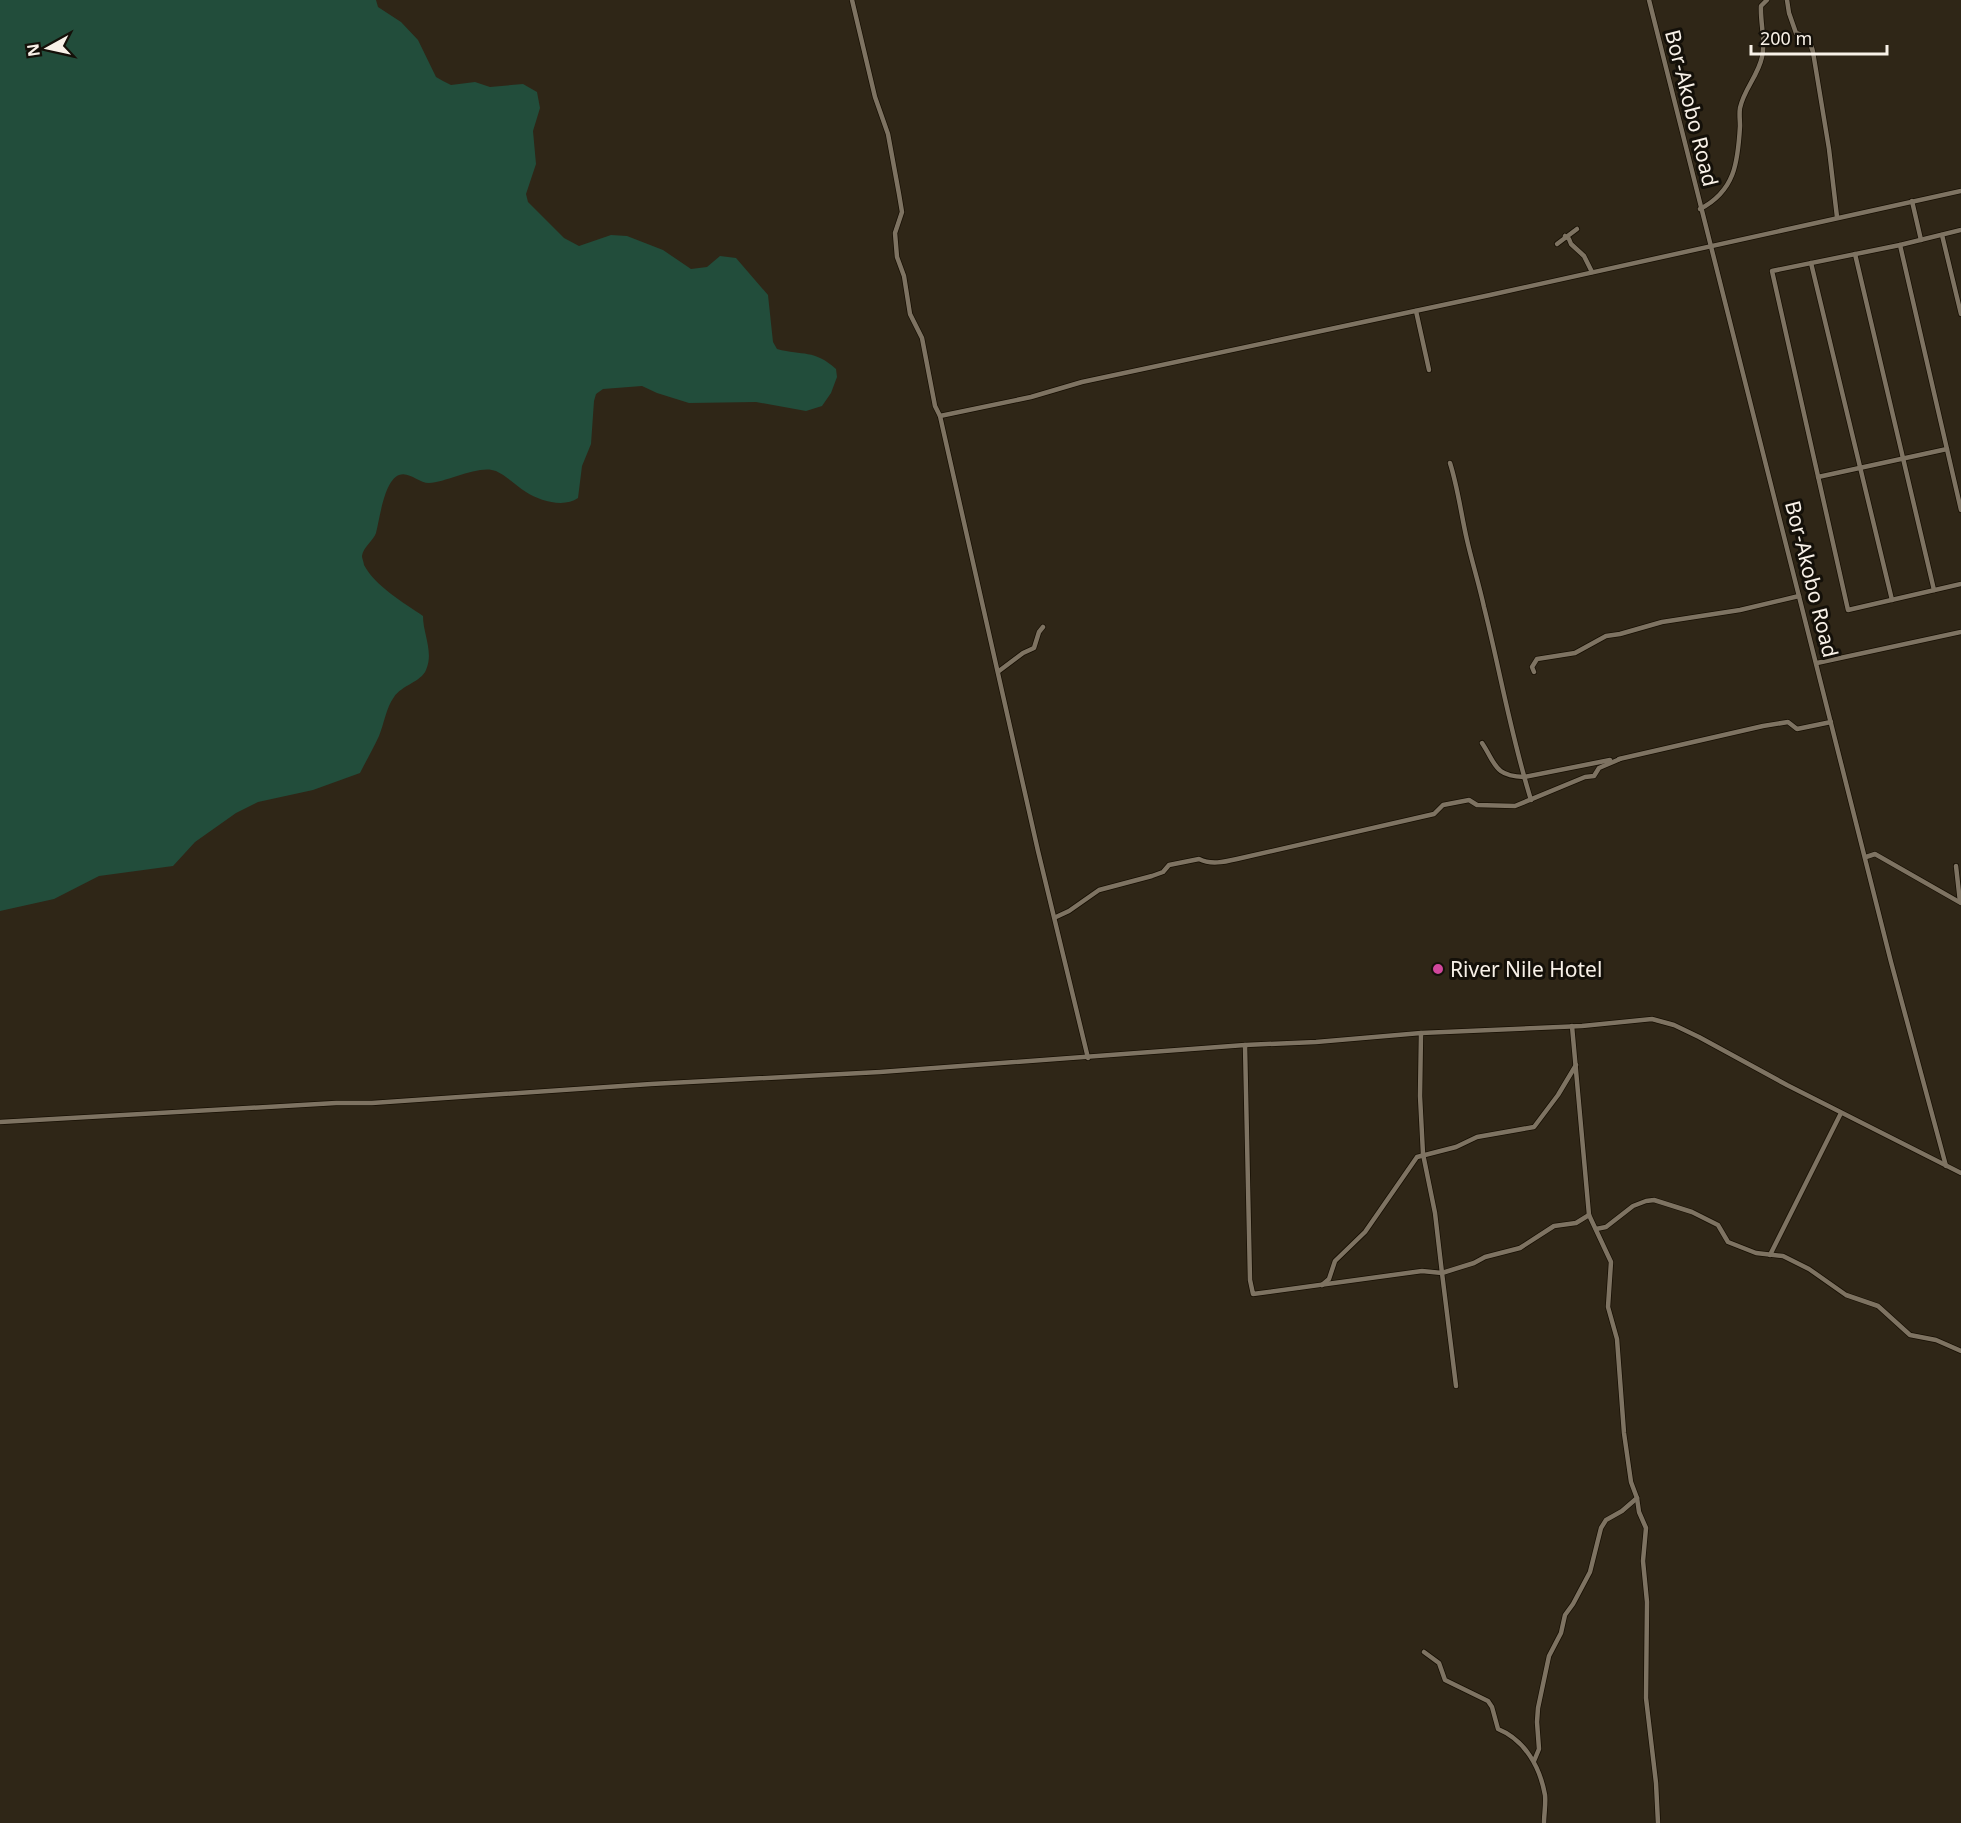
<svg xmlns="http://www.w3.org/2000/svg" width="1961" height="1823" viewBox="0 0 1961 1823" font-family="'Noto Sans',sans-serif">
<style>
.green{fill:#224d3b}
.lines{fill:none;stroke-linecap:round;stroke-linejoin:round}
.minor-casing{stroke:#170f03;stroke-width:6}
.minor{stroke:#7e7362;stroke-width:4.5}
.hotel-dot{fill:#d1479c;stroke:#141009;stroke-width:2}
.labels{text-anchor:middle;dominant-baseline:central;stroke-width:6;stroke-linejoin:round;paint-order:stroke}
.street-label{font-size:21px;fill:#f8f1e8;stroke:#141009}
.poi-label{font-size:21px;fill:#f8f1e8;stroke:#141009;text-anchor:start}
</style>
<rect width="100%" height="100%" fill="#2f2617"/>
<!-- green -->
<path class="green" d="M0 0H376L378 7 401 22 418 40 436 77 443 81 451 85 475 82 490 87 523 84 537 92 540 108 533 131 536 164 526 194 528 202 564 238 579 246 611 235 627 236 663 250 691 269 707 267 720 256 736 258 768 295 773 342 777 349C803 356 814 349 836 369L837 377 831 393 822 406 806 411 756 402 689 403 657 393 642 386 603 389 596 394 594 401 591 444 582 466 578 498C564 508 540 501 526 492 516 486 507 476 496 471 480 464 447 482 429 483 419 483 409 471 399 475 384 481 380 518 376 533 373 541 363 547 362 556 362 558 364 563 364 565 376 587 403 602 423 616 423 634 434 652 426 670 421 682 402 685 394 697 386 708 384 724 379 736 373 749 366 761 360 773L313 790 258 802 236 813 195 842 173 866 99 876 54 899 0 911Z"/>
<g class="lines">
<defs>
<g id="minor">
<polyline points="852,0 875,97 888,134 899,194 902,212 895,233 897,257 904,276 910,314 922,338 935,406 940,416 1038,851 1088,1058"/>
<polyline points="1649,0 1891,962 1946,1166"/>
<path d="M1787 0 1789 13 1796 33C1806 36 1811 42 1813 52L1829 149 1837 217"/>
<polyline points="1912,201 1921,240"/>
<path d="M1700 209C1735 191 1738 162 1740 126 1740 120 1739 114 1740 108 1744 89 1758 76 1762 57 1766 41 1760 23 1761 6L1767 0"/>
<polyline points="1961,230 1900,245 1961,510"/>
<polyline points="1942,235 1961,314"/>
<polyline points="1565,236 1569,239 1571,244 1584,256 1592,272"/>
<polyline points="1557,244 1577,229"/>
<polyline points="1900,245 1772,271 1848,610 1961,584"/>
<polyline points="1855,254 1934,590"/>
<polyline points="1811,263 1892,600"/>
<polyline points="1416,311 1429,370"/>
<polyline points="940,416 1031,397 1082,382 1490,295 1961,191"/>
<path d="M1450 463C1458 488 1461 514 1467 540 1472 562 1479 584 1484 607 1500 671 1511 736 1531 800"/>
<polyline points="1818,477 1947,449"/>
<polyline points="1817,663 1961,632"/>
<polyline points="999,671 1023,653 1034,648 1039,632 1043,627"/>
<polyline points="1534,672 1532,667 1537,659 1575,653 1606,636 1620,634 1662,622 1740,610 1799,596"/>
<path d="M1482 743C1496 764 1494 776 1524 777L1610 760"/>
<polyline points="1619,759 1763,726 1788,722 1797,729 1831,722"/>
<polyline points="1866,857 1875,854 1961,903"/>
<polyline points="1956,866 1960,902"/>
<path d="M1056 917 1069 911 1099 890 1152 876 1163 872 1169 865 1199 859C1211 865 1224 862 1237 859L1434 814 1443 805 1469 800 1477 805 1515 806 1585 777 1594 776 1599 768 1620 759"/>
<polyline points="1572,1026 1589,1215 1611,1262 1608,1307 1617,1339 1624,1433 1631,1482 1637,1498 1639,1512 1646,1528 1643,1561 1647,1602 1646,1698 1656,1783 1658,1823"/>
<polyline points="1245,1045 1250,1280 1253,1294 1422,1271 1442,1273 1435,1213 1423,1154 1420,1096 1421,1033"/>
<polyline points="0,1122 336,1103 372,1103 651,1084 880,1072 1245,1045 1316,1042 1421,1033 1582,1026 1652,1019 1674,1025 1699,1037 1787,1085 1961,1173"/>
<polyline points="1596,1229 1606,1227 1633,1206 1646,1201 1654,1200 1692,1212 1718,1225 1728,1242 1756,1253 1783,1256 1809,1269 1846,1295 1878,1306 1910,1335 1936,1340 1961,1351"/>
<polyline points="1770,1255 1841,1113"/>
<polyline points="1322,1285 1329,1279 1335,1261 1365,1232 1417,1157 1456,1147 1477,1137 1534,1127 1558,1095 1576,1065"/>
<polyline points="1456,1386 1442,1273 1474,1263 1485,1257 1520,1248 1554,1226 1576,1223 1589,1215"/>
<path d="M1424 1652 1439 1663 1445 1680 1488 1701 1492 1707 1498 1729C1525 1740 1540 1767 1545 1795 1546 1804 1544 1814 1544 1823"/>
<polyline points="1534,1761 1539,1749 1537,1722 1538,1708 1549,1656 1561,1633 1565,1615 1573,1604 1590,1572 1601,1528 1606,1520 1622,1511 1637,1498"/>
</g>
</defs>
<!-- minor casing -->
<use href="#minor" class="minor-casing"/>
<!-- minor -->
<use href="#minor" class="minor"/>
</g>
<!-- markers -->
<circle class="hotel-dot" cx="1438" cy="969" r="6"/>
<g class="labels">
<!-- street labels -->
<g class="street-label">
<text transform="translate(1692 108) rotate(76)">Bor-Akobo Road</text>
<text transform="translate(1812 579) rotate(76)">Bor-Akobo Road</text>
</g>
<!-- poi labels -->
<g class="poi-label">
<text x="1450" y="969">River Nile Hotel</text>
</g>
</g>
<!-- north arrow -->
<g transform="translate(48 48) rotate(262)" stroke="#141009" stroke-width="4.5" paint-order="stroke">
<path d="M0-4.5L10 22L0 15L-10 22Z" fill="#f8f1e8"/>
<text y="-9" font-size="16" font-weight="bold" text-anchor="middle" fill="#f8f1e8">N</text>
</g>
<!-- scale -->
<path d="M1751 45v9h136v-9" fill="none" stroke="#f8f1e8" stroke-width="3"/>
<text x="1760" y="45" font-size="18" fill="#f8f1e8" stroke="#141009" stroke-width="4.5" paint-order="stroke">200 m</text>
</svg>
